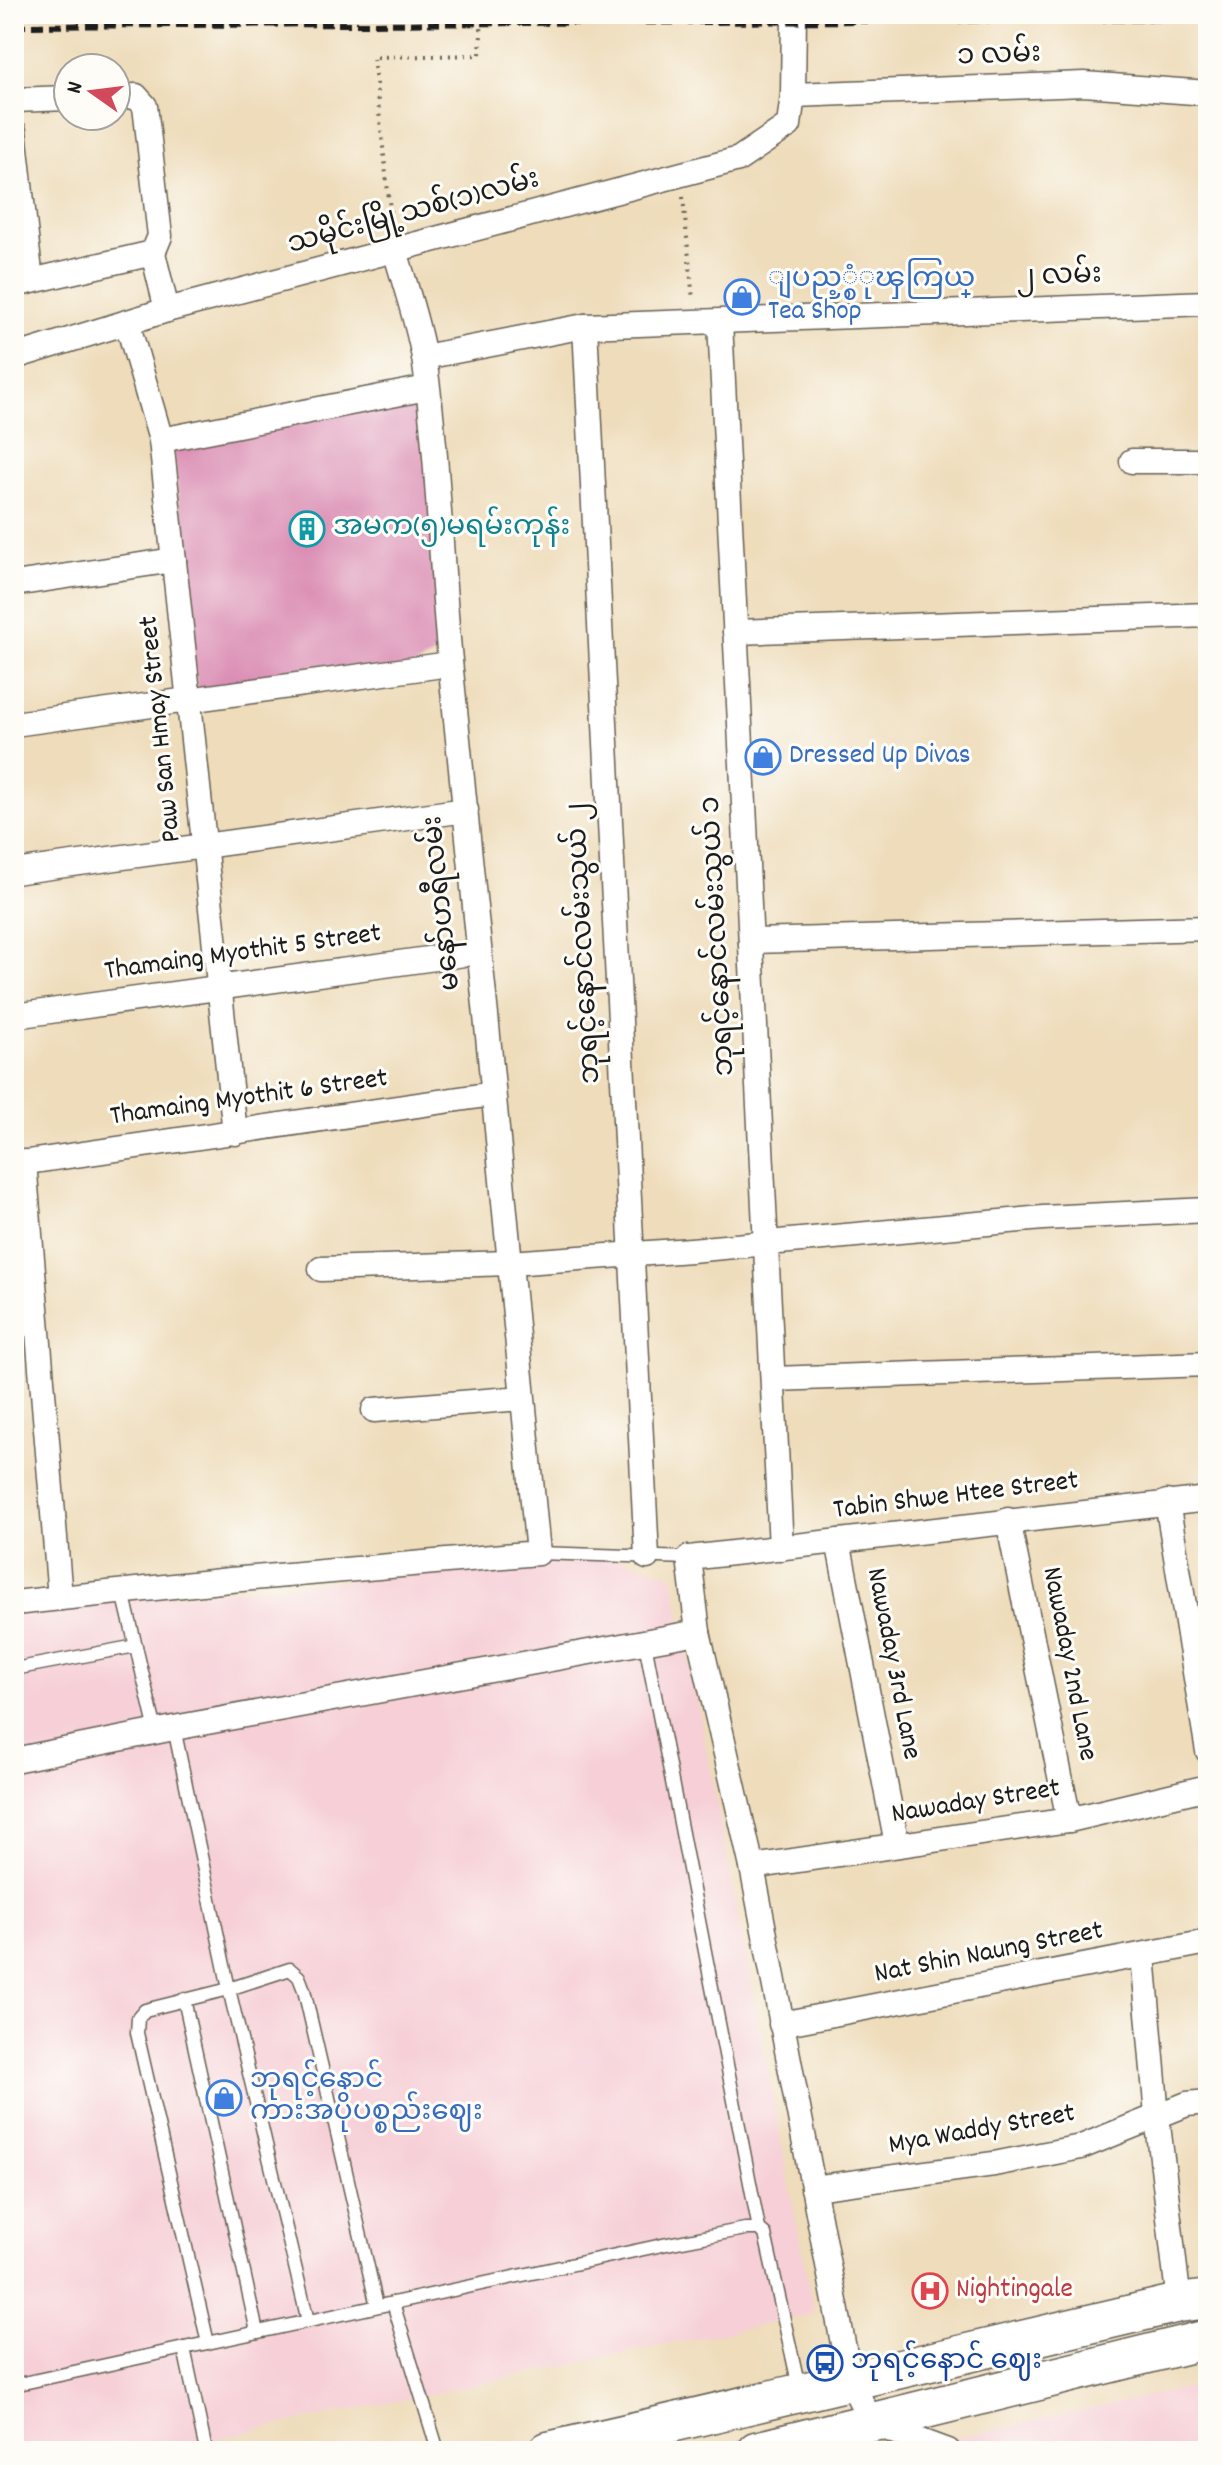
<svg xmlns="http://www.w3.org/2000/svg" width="1222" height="2465" viewBox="0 0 1222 2465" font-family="Dekko,'Noto Sans Myanmar',sans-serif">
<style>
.built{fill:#f6cfd7}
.building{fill:#da8bb2}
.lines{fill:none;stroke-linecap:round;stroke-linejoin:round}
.lane-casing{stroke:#665f53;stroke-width:15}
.street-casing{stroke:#665f53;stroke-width:27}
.primary-casing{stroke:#665f53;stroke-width:41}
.path{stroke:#665f53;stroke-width:4;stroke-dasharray:2 6;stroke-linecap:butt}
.lane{stroke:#fff;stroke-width:12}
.street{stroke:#fff;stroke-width:24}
.primary{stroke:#fff;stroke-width:38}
.rail{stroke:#1c1c1c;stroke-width:6;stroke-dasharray:12 6;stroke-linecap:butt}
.labels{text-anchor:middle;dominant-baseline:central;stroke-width:6;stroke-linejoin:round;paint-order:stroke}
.street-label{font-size:28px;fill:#1c1c1c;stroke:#fdfcf7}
.shop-label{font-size:28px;fill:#366cbe;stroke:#fdfcf7;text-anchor:start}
.culture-label{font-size:28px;fill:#0d838f;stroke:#fdfcf7;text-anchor:start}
.health-label{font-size:28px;fill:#be3a42;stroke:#fdfcf7;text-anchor:start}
.transit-label{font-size:28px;fill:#164399;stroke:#fdfcf7;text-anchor:start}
</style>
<rect width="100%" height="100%" fill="#fdfcf7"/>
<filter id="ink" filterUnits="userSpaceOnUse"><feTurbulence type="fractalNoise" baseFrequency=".0125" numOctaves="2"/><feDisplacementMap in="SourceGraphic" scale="16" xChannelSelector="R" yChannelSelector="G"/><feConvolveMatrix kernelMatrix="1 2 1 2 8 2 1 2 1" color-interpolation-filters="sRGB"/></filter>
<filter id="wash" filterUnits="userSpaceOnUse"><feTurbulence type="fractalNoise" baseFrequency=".006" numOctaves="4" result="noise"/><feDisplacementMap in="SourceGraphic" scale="32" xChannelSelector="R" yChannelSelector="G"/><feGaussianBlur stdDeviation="1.8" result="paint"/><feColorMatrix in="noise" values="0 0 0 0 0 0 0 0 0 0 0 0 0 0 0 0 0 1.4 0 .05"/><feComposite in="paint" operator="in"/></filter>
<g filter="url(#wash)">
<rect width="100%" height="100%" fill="#eedcba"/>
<!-- built -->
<g class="built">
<polygon points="618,1558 673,1575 814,2314 155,2451 14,2451 14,1608"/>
<polygon points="1208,2383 1208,2451 896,2451"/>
</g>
<g id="blocks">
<!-- building -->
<polygon class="building" points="421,397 442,651 406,670 197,690 173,446"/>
</g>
</g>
<g filter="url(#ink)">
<use href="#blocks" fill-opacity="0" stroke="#665f53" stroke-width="2"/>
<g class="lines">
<defs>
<g id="lane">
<polyline points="538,1553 689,1558"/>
<polyline points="123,1592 156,1731"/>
<polyline points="645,1643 759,2229"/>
<polyline points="14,1669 136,1646"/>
<polyline points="174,1728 229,1989 308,2321"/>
<polyline points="184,1999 257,2332"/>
<polyline points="393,2303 438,2451"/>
<polyline points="208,2343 137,2033 138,2018 145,2010 229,1989 290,1969 299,1977 304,1990 377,2306"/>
<polyline points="14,2385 184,2348"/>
<polyline points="206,2451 184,2348 667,2244 745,2229 759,2229 765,2234 799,2387"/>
</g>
<g id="street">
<polyline points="793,95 1084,84 1208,93"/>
<polyline points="116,97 136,96 145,106 160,236 153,253 167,310"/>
<polyline points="14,100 68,98"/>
<polyline points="14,131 31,281"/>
<polyline points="14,285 153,253"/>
<polyline points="127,322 161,440 235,1133"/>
<polyline points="720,322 781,1548"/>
<polyline points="585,326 647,1557"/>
<polyline points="14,357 167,310 739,159 789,125 793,95 794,14"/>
<polyline points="424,357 585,326 1208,303"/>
<polyline points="161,440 427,388"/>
<polyline points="1132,461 1208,461"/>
<polyline points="14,584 174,560"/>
<polyline points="735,632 1208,615"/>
<polyline points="14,724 450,664"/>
<polyline points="14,872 466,810"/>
<polyline points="751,941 1208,928"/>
<polyline points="14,1016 479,952"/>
<polyline points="24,1162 60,1598"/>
<polyline points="14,1164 493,1094"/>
<polyline points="321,1269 510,1263 691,1250 1043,1218 1208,1210"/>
<polyline points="773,1379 1208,1364"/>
<polyline points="374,1410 522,1398"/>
<polyline points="1167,1502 1208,1751"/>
<polyline points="1008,1520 1069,1820"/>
<polyline points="838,1541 897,1845"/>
<path d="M14 1603 230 1580 538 1553C509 1261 483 971 452 680 440 573 440 465 424 358 418 322 405 286 395 250"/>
<polyline points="14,1760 174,1728 698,1632"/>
<polyline points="752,1867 1069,1820 1208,1787"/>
<polyline points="1143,1955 1157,2116 1179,2303"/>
<polyline points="781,2024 1208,1942"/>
<polyline points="813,2188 994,2164 1081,2147 1187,2104 1208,2102"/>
<polyline points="948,2451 872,2423 850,2380 752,1867 698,1632 689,1558 1208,1499"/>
</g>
<g id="primary">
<path d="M548 2451C759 2404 969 2352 1179 2303L1208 2299"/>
<polyline points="756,2451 1208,2339"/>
</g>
</defs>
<!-- lane casing -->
<use href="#lane" class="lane-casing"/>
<!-- street casing -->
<use href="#street" class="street-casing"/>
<!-- primary casing -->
<use href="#primary" class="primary-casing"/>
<!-- path -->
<g class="path">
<polyline points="683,197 693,300"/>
<polyline points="392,228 373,57 480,55 482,14"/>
</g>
<!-- lane -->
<use href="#lane" class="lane"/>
<!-- street -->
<use href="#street" class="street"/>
<!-- primary -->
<use href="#primary" class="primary"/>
<!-- rail -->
<polyline class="rail" points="14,26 1208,19"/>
</g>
</g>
<!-- icons -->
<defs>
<symbol id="shop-ring" viewBox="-11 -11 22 22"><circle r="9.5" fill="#fdfcf7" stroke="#3f7fe0" stroke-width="1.5"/><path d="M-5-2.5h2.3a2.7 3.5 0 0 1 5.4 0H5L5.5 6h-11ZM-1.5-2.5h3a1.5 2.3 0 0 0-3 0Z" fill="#3f7fe0"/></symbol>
<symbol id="building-ring" viewBox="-11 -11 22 22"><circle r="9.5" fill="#fdfcf7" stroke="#0f9aa8" stroke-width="1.5"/><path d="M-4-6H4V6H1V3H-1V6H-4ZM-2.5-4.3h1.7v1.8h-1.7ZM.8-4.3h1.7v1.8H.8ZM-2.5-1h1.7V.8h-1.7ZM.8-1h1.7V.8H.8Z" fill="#0f9aa8"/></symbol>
<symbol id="hospital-ring" viewBox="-11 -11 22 22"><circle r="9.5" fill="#fdfcf7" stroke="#e0444e" stroke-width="1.5"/><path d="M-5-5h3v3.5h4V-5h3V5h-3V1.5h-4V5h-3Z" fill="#e0444e"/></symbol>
<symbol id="bus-ring" viewBox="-11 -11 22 22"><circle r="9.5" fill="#fdfcf7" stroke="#1a4fb4" stroke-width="1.5"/><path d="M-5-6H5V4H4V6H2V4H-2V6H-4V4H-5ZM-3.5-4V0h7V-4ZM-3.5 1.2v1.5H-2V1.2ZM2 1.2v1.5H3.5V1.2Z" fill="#1a4fb4"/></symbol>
</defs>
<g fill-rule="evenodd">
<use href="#shop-ring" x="722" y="277" width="40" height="40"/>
<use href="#building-ring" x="287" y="509" width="40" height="40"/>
<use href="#shop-ring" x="743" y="737" width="40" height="40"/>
<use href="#shop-ring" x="204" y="2078" width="40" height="40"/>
<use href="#hospital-ring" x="910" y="2271" width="40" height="40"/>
<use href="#bus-ring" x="805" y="2343" width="40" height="40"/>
</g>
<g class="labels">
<!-- street labels -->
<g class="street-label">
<text transform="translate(999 57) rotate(-2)">၁ လမ်း</text>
<text transform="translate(414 214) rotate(-15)">သမိုင်းမြို့သစ်(၁)လမ်း</text>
<text transform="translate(1059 278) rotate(-2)">၂ လမ်း</text>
<text transform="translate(162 729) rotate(-96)">Paw San Hmay Street</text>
<text transform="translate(444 903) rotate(-96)">မနော်ဟရီလမ်း</text>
<text transform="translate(720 936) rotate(-93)">ဘုရင့်နောင်လမ်းသွယ် ၁</text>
<text transform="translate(586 943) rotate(-93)">ဘုရင့်နောင်လမ်းသွယ် ၂</text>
<text transform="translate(243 954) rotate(-8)">Thamaing Myothit 5 Street</text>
<text transform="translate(249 1099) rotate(-8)">Thamaing Myothit 6 Street</text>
<text transform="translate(956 1497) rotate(-7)">Tabin Shwe Htee Street</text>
<text transform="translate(892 1664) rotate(79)">Nawaday 3rd Lane</text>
<text transform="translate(1068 1664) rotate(79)">Nawaday 2nd Lane</text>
<text transform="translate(976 1803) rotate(-9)">Nawaday Street</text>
<text transform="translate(989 1954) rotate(-11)">Nat Shin Naung Street</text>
<text transform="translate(982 2131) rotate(-10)">Mya Waddy Street</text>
</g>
<!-- shop labels -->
<g class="shop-label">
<text x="768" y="281">ျပည့္စံုၾကြယ္<tspan x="768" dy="32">Tea Shop</tspan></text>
<text x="789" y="757">Dressed Up Divas</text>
<text x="250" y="2082">ဘုရင့်နောင်<tspan x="250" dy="32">ကားအပိုပစ္စည်းဈေး</tspan></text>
</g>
<!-- culture labels -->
<g class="culture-label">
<text x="333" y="529">အမက(၅)မရမ်းကုန်း</text>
</g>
<!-- health labels -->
<g class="health-label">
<text x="956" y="2291">Nightingale</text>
</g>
<!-- transit labels -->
<g class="transit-label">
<text x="851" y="2363">ဘုရင့်နောင် ဈေး</text>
</g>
</g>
<!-- margin -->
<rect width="1222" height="2465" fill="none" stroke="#fdfcf7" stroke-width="48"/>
<!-- north arrow -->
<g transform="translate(92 92) rotate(284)"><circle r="38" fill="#fdfcf7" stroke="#a3a29f" stroke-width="2"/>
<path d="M0-6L14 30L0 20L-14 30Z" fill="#d1495b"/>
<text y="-12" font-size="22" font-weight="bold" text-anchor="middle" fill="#1c1c1c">N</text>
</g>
</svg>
